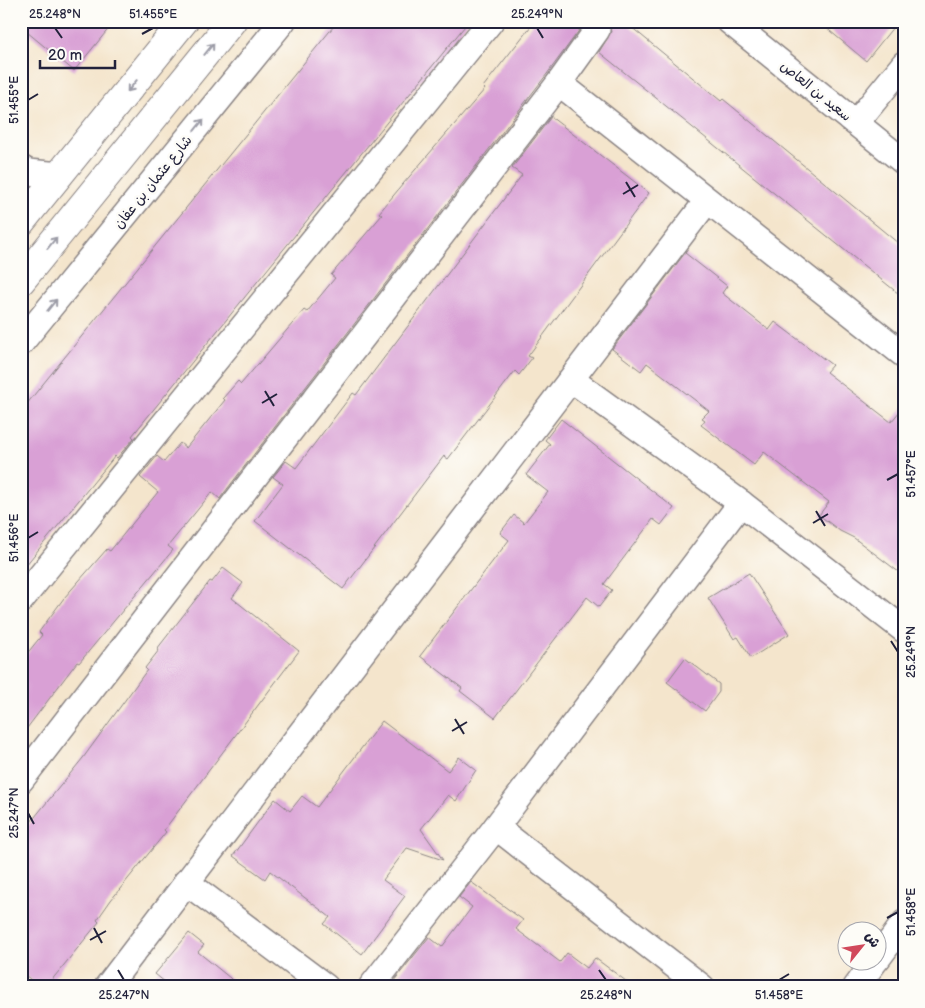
<svg xmlns="http://www.w3.org/2000/svg" width="925" height="1008" viewBox="0 0 925 1008" font-family="'Balsamiq Sans','Playpen Sans Arabic',sans-serif">
<style>
.building{fill:#d9a0d5}
.lines{fill:none;stroke-linecap:round;stroke-linejoin:round}
.minor-casing{stroke:#8b8484;stroke-width:28}
.tertiary-casing{stroke:#8b8484;stroke-width:30}
.minor{stroke:#fff;stroke-width:25}
.tertiary{stroke:#fff;stroke-width:28}
.oneway{stroke:#9c9ca7}
.ticks{fill:none;stroke:#22223b;stroke-width:2}
.labels{text-anchor:middle;dominant-baseline:central;stroke-width:5;stroke-linejoin:round;paint-order:stroke}
.street-label{font-size:14px;fill:#22223b;stroke:#fdfcf7}
.neatline{fill:none;stroke:#22223b;stroke-width:2}
.ticks-label{font-size:12px;text-anchor:middle;fill:#22223b}
</style>
<rect width="100%" height="100%" fill="#fdfcf7"/>
<filter id="ink" filterUnits="userSpaceOnUse"><feTurbulence type="fractalNoise" baseFrequency=".02" numOctaves="2"/><feDisplacementMap in="SourceGraphic" scale="10" xChannelSelector="R" yChannelSelector="G"/><feConvolveMatrix kernelMatrix="1 2 1 2 8 2 1 2 1" color-interpolation-filters="sRGB"/></filter>
<filter id="wash" filterUnits="userSpaceOnUse"><feTurbulence type="fractalNoise" baseFrequency=".0096" numOctaves="4" result="noise"/><feDisplacementMap in="SourceGraphic" scale="20" xChannelSelector="R" yChannelSelector="G"/><feGaussianBlur stdDeviation="1.12" result="paint"/><feColorMatrix in="noise" values="0 0 0 0 0 0 0 0 0 0 0 0 0 0 0 0 0 1.4 0 .05"/><feComposite in="paint" operator="in"/></filter>
<g filter="url(#wash)">
<rect width="100%" height="100%" fill="#f4e5cc"/>
<g id="blocks">
<!-- building -->
<g class="building">
<polygon points="21,21 115,21 74,71 21,27"/>
<polygon points="338,21 469,21 132,436 134,438 117,458 115,456 21,571 21,411"/>
<polygon points="535,21 586,21 547,74 221,497 220,499 212,492 168,546 173,550 79,663 77,662 21,736 21,661 42,635 39,632 64,598 107,549 110,551 158,492 140,477 157,456 164,462 180,443 186,448 225,400 223,398 238,381 241,384 304,310 307,312 335,278 331,275 382,215 379,213 403,184 485,89 483,87"/>
<polygon points="608,21 624,21 721,101 723,99 904,248 904,298 599,52 611,32"/>
<polygon points="818,21 898,21 866,61"/>
<polygon points="551,117 649,193 528,356 532,358 519,375 515,371 448,459 444,456 343,589 255,521 283,484 273,477 286,461 296,468 353,393 356,395 522,175 512,168"/>
<polygon points="685,253 727,286 722,293 769,330 775,322 832,365 826,372 891,422 904,406 904,576 854,538 840,531 819,515 829,502 764,452 754,465 701,425 705,420 702,418 709,411 647,363 641,371 612,349"/>
<polygon points="561,419 674,508 661,525 653,519 604,584 612,590 599,607 587,597 495,718 460,691 462,688 420,656 509,540 500,533 514,515 524,523 548,492 526,475 550,444 545,440"/>
<polygon points="223,568 243,583 232,598 299,651 164,830 166,832 111,900 97,920 99,922 46,987 40,987 21,972 21,834 83,758 147,670 145,668 159,650 157,649 210,581 212,582"/>
<polygon points="749,573 789,634 751,658 738,637 734,639 708,598"/>
<polygon points="685,658 719,684 719,692 705,711 667,682"/>
<polygon points="382,721 448,771 459,757 476,770 456,801 448,795 421,829 443,860 407,848 383,880 405,896 362,954 324,924 330,917 270,871 265,879 233,856 275,799 290,811 302,796 317,807"/>
<polygon points="471,882 523,920 516,929 560,962 567,953 587,968 595,958 634,987 389,987 429,937 442,947 472,907 459,897"/>
<polygon points="189,933 204,945 198,952 241,987 171,987 155,974"/>
</g>
</g>
</g>
<g filter="url(#ink)">
<use href="#blocks" fill-opacity="0" stroke="#8b8484" stroke-width="1"/>
<g class="lines">
<defs>
<g id="minor">
<polyline points="729,21 904,162"/>
<polyline points="559,83 904,355"/>
<polyline points="856,123 904,64"/>
<polyline points="21,168 28,172 60,175"/>
<polyline points="21,343 283,21"/>
<polyline points="572,380 741,503 904,630"/>
<polyline points="21,600 491,21"/>
<polyline points="21,780 559,83 597,30"/>
<polyline points="496,827 702,987"/>
<polyline points="186,882 326,987"/>
<polyline points="878,958 904,923"/>
<polyline points="107,987 707,201"/>
<polyline points="371,987 496,827 741,503"/>
<polyline points="856,987 876,960"/>
</g>
<g id="tertiary">
<polyline points="21,222 184,21"/>
<polyline points="21,281 232,21"/>
</g>
</defs>
<!-- minor casing -->
<use href="#minor" class="minor-casing"/>
<!-- tertiary casing -->
<use href="#tertiary" class="tertiary-casing"/>
<!-- minor -->
<use href="#minor" class="minor"/>
<!-- tertiary -->
<use href="#tertiary" class="tertiary"/>
</g>
<!-- one-way arrows -->
<defs><path id="oneway-shaft" d="M-6 0H5M1.5-3L5.5 0L1.5 3" fill="none" stroke-width="1.6" stroke-linecap="round" stroke-linejoin="round" transform="scale(1.25)"/></defs>
<g class="oneway">
<use href="#oneway-shaft" transform="translate(209 49) rotate(-51)"/>
<use href="#oneway-shaft" transform="translate(132 86) rotate(129)"/>
<use href="#oneway-shaft" transform="translate(199 125) rotate(-51)"/>
<use href="#oneway-shaft" transform="translate(52 243) rotate(-51)"/>
<use href="#oneway-shaft" transform="translate(52 305) rotate(-51)"/>
</g>
</g>
<!-- ticks -->
<path class="ticks" d="M55 28 62 38M537 28 543 38M142 34 153 28M28 100 38 94M626 182 635 197M623 194 638 185M265 391 274 406M262 403 277 394M887 480 898 474M816 511 825 526M813 523 828 514M28 538 38 532M891 641 898 652M455 719 464 734M452 731 467 722M28 813 34 824M887 918 898 912M94 928 102 943M90 940 106 931M118 970 124 980M599 970 606 980M779 980 789 974"/>
<g class="labels">
<!-- street labels -->
<g class="street-label">
<text transform="translate(816 91) rotate(39)">سعيد بن العاص</text>
<text transform="translate(153 182) rotate(-51)">شارع عثمان بن عفان</text>
</g>
</g>
<!-- margin -->
<rect width="925" height="1008" fill="none" stroke="#fdfcf7" stroke-width="55"/>
<!-- north arrow -->
<g transform="translate(862 946) rotate(60)"><circle r="24" fill="#fdfcf7" stroke="#a5a5ac"/>
<path d="M0-4L9 19L0 12L-9 19Z" fill="#d1495b"/>
<text y="-8" font-size="14" font-weight="bold" text-anchor="middle" fill="#22223b">ش</text>
</g>
<!-- scale -->
<path d="M40 60v8h75v-8" fill="none" stroke="#22223b" stroke-width="2.5"/>
<text x="48" y="60" font-size="15" fill="#22223b" stroke="#fdfcf7" stroke-width="4" paint-order="stroke">20 m</text>
<rect x="28" y="28" width="870" height="952" class="neatline"/>
<g class="ticks-label">
<text x="55" y="18">25.248°N</text>
<text x="153" y="18">51.455°E</text>
<text x="537" y="18">25.249°N</text>
<text transform="translate(14 100) rotate(-90)" y="4">51.455°E</text>
<text transform="translate(911 474) rotate(-90)" y="4">51.457°E</text>
<text transform="translate(14 538) rotate(-90)" y="4">51.456°E</text>
<text transform="translate(911 652) rotate(-90)" y="4">25.249°N</text>
<text transform="translate(14 813) rotate(-90)" y="4">25.247°N</text>
<text transform="translate(911 912) rotate(-90)" y="4">51.458°E</text>
<text x="124" y="999">25.247°N</text>
<text x="606" y="999">25.248°N</text>
<text x="779" y="999">51.458°E</text>
</g>
</svg>
